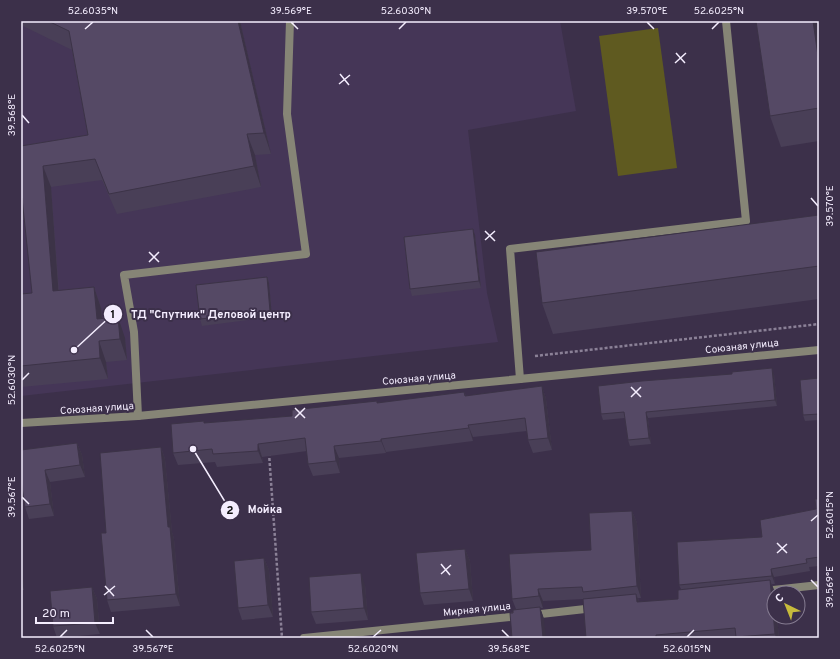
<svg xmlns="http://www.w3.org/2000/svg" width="840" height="659" viewBox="0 0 840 659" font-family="Overpass,sans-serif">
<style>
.built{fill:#453657}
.green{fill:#5f5a20}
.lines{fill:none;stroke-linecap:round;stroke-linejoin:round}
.path{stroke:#8b8197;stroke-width:2.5;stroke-dasharray:3 2;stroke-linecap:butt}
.lane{stroke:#868576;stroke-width:8}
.street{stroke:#868576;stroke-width:8}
.wall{fill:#493f57}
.shaded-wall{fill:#3c3347}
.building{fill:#554965;stroke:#3c3347}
.ticks{fill:none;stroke:#f4edfe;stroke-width:1.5}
.labels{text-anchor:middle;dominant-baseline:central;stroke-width:4;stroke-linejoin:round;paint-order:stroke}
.street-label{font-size:10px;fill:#f4edfe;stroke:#3c304a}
.leader{fill:none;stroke:#f4edfe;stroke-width:1.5}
.callout-dot{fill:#f4edfe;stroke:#3c304a;stroke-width:1.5}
.mark-label{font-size:12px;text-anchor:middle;font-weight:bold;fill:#111}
.callout-label{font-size:11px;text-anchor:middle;font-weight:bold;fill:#f4edfe;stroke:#3c304a;stroke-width:4;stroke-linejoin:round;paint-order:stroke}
.neatline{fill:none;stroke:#f4edfe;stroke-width:1.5}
.ticks-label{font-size:10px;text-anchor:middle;fill:#f4edfe}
</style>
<rect width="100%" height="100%" fill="#3c304a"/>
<!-- built -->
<polygon class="built" points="21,21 560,21 576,111 468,130 487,293 498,342 21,396"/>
<!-- green -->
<polygon class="green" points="658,28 677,168 618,176 599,36"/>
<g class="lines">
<!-- path -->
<g class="path">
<polyline points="535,356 819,324"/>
<polyline points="269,453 282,638"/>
</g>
<!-- lane -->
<g class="lane">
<polyline points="520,379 510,249 746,221 726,21"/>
<polyline points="138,416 134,332 124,275 306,254 287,114 290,21"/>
</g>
<!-- street -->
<g class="street">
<polyline points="21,423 138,416 819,350"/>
<polyline points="764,591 819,585"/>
<polyline points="532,615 594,608"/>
<polyline points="304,638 520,616"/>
</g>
</g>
<!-- wall -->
<g class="wall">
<polygon points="21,21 240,21 271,154 255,155 261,187 117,214 102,180 51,187 59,291 94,287 101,308 102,318 125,338 127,360 106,362 108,379 21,387 21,294 32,293 25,220 21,220 21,146 88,135 72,50 21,25"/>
<polygon points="819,21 819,141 781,147 770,116"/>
<polygon points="819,215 819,299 553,334 542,303"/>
<polygon points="475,235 481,288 412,296 410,289"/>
<polygon points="267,277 269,283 272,317 202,326 200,319"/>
<polygon points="774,374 777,406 648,418 651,444 630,446 628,440 625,418 603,420 601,414"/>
<polygon points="819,378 819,420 805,421 803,415"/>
<polygon points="542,386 546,399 552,450 533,453 528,440 527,431 473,437 473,441 386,452 386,453 339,458 340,473 313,476 308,464 307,451 262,457 263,463 217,467 215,462 178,465 173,453 205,423 292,416 378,403 464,392 466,396"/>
<polygon points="77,443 82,455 85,477 50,482 54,516 29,519 25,507 21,484 21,450"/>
<polygon points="161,447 165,459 172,532 174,539 180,606 111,612 107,600 106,533"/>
<polygon points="819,499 819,566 809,567 810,571 774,577 775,584 772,584 775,593 774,593 774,617 777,617 779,638 586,638 585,599 543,601 543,608 540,608 544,619 513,613 516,609 512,599 591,550 632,511 637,523 641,598 638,598 639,602 678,599 681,589 679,585 762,537 816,509"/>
<polygon points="465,549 470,561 473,601 424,605 420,593"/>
<polygon points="21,553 24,590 21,590"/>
<polygon points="264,558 269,570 273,617 242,620 238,608"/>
<polygon points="365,585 368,620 316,624 311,612"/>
<polygon points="92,587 97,599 100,634 57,638 53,626"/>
</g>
<!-- shaded-wall -->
<g class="shaded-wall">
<polygon points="238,21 240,21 271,154 264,133"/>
<polygon points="813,21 819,21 819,63"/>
<polygon points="247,134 255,155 261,187 254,166"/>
<polygon points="43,166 51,187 60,312 53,291"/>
<polygon points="473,229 475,235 481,288 479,281"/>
<polygon points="267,277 269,283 272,317 270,311"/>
<polygon points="94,287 101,308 104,340 97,319"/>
<polygon points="118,317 125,338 127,360 120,339"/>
<polygon points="99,341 106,362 108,379 100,358"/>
<polygon points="772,368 774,374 777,406 775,400"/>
<polygon points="542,386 546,399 552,450 548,438"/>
<polygon points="646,412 648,418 651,444 649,438"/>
<polygon points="468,425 473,437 473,441 469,428"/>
<polygon points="381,439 386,452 386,453 381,441"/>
<polygon points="77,443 82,455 85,477 80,465"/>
<polygon points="258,444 262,457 263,463 258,451"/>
<polygon points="334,446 339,458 340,473 336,461"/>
<polygon points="161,447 165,459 172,532 174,539 180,606 176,594 168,527"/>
<polygon points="45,470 50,482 54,516 50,504"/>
<polygon points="632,511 637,523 641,598 637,586"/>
<polygon points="465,549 470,561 473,601 469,589"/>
<polygon points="21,553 21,554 24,590 21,581"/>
<polygon points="264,558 269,570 273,617 268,605"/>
<polygon points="771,569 774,577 775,584 772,576"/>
<polygon points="361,573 365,585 368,620 364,608"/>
<polygon points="770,580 775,593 774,593 774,617 777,617 779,638 776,638 775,634"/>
<polygon points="92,587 97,599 100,634 95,623"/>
<polygon points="538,589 543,601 543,608 539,596"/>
<polygon points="636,594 642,609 637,602"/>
<polygon points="540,607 544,619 546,638 543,638"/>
</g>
<!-- building -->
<g class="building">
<polygon points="48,21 238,21 264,133 247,134 254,166 109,194 95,159 43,166 53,291 94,287 97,319 118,317 120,339 99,341 100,358 21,366 21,294 32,293 22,198 21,199 21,146 88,135 69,31"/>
<polygon points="756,21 813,21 819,63 819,108 770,116"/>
<polygon points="819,215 819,266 542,303 536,252"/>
<polygon points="473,229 479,281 410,289 404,237"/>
<polygon points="267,277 270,311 200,319 196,285"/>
<polygon points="772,368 775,400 646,412 649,438 628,440 624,412 601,414 598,386 642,381 732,374 732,372"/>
<polygon points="819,378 819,414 803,415 800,380"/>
<polygon points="542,386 548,438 528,440 525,418 468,425 469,428 381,439 381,441 334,446 336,461 308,464 305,438 258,444 258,451 213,454 212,449 173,453 171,424 204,421 204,423 292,416 292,410 377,401 377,403 464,392 465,396"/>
<polygon points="77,443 80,465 45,470 50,504 25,507 21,480 21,450"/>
<polygon points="161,447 168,527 170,527 176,594 107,600 101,533 106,533 100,453"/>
<polygon points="815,499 819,499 819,557 806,559 807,563 771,569 772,576 679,585 677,542 762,537 760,520 816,509"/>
<polygon points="632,511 637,586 583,592 582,587 538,589 539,596 512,599 509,554 591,550 589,513"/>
<polygon points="465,549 469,589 420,593 416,553"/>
<polygon points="264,558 268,605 238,608 234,561"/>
<polygon points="361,573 364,608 311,612 309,577"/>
<polygon points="770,580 775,634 736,637 735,628 656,635 656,638 586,638 583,599 636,594 637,602 678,599 678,590"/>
<polygon points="92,587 95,623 53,626 50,591"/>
<polygon points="540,607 543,638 512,638 510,613 513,613 513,610"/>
<polygon points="379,637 466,638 379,638"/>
</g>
<!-- ticks -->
<path class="ticks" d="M291 22 298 29M647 22 654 29M85 29 93 22M399 29 406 22M712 29 719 22M676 53 685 63M675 63 686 53M340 74 349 85M339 84 350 75M22 115 29 123M811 198 818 206M485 231 495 241M485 240 495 231M149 252 159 262M149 262 159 252M22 380 29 373M631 387 641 397M631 397 641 387M295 408 305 418M295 418 305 408M22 497 29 504M811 521 818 515M777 543 787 553M777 553 787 544M441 564 450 575M441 574 451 565M811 580 818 587M105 586 114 596M104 595 115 586M146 630 153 637M502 630 509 637M60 637 67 630M373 637 381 630M687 637 694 630"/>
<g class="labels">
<!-- street labels -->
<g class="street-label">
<text transform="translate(742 347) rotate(-6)">Союзная улица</text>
<text transform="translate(419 379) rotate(-5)">Союзная улица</text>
<text transform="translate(97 409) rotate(-4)">Союзная улица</text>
<text transform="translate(477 610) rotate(-6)">Мирная улица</text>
</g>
</g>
<!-- callouts -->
<path class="leader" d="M74 350L113 314M193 449L230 510"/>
<g class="callout-dot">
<circle cx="74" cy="350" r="4"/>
<circle cx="193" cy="449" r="4"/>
<circle cx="113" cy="314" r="10"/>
<circle cx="230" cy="510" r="10"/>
</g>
<g class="mark-label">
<text x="113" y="318">1</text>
<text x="230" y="514">2</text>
</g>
<g class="callout-label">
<text x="211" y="318">ТД "Спутник" Деловой центр</text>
<text x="265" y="513">Мойка</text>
</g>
<!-- border -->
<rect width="840" height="659" fill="none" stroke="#3c304a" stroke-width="44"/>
<!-- north arrow -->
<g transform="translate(786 605) rotate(317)"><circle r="19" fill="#3c304a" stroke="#867c92"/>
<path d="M0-3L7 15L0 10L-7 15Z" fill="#c7bb3c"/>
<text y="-6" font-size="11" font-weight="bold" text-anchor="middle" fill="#f4edfe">С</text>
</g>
<!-- scale -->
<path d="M36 617v6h77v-6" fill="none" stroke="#f4edfe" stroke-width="2"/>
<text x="42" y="617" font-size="12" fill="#f4edfe" stroke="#3c304a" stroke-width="3" paint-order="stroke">20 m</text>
<rect x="22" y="22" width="796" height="615" class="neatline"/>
<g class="ticks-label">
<text x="93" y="14">52.6035°N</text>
<text x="291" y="14">39.569°E</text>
<text x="406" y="14">52.6030°N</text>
<text x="647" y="14">39.570°E</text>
<text x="719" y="14">52.6025°N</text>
<text transform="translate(11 115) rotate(-90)" y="4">39.568°E</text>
<text transform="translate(829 206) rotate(-90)" y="4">39.570°E</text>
<text transform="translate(11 380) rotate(-90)" y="4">52.6030°N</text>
<text transform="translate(11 497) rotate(-90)" y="4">39.567°E</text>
<text transform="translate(829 515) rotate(-90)" y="4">52.6015°N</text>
<text transform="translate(829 587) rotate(-90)" y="4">39.569°E</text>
<text x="60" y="652">52.6025°N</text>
<text x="153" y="652">39.567°E</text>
<text x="373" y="652">52.6020°N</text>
<text x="509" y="652">39.568°E</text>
<text x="687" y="652">52.6015°N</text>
</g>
</svg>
